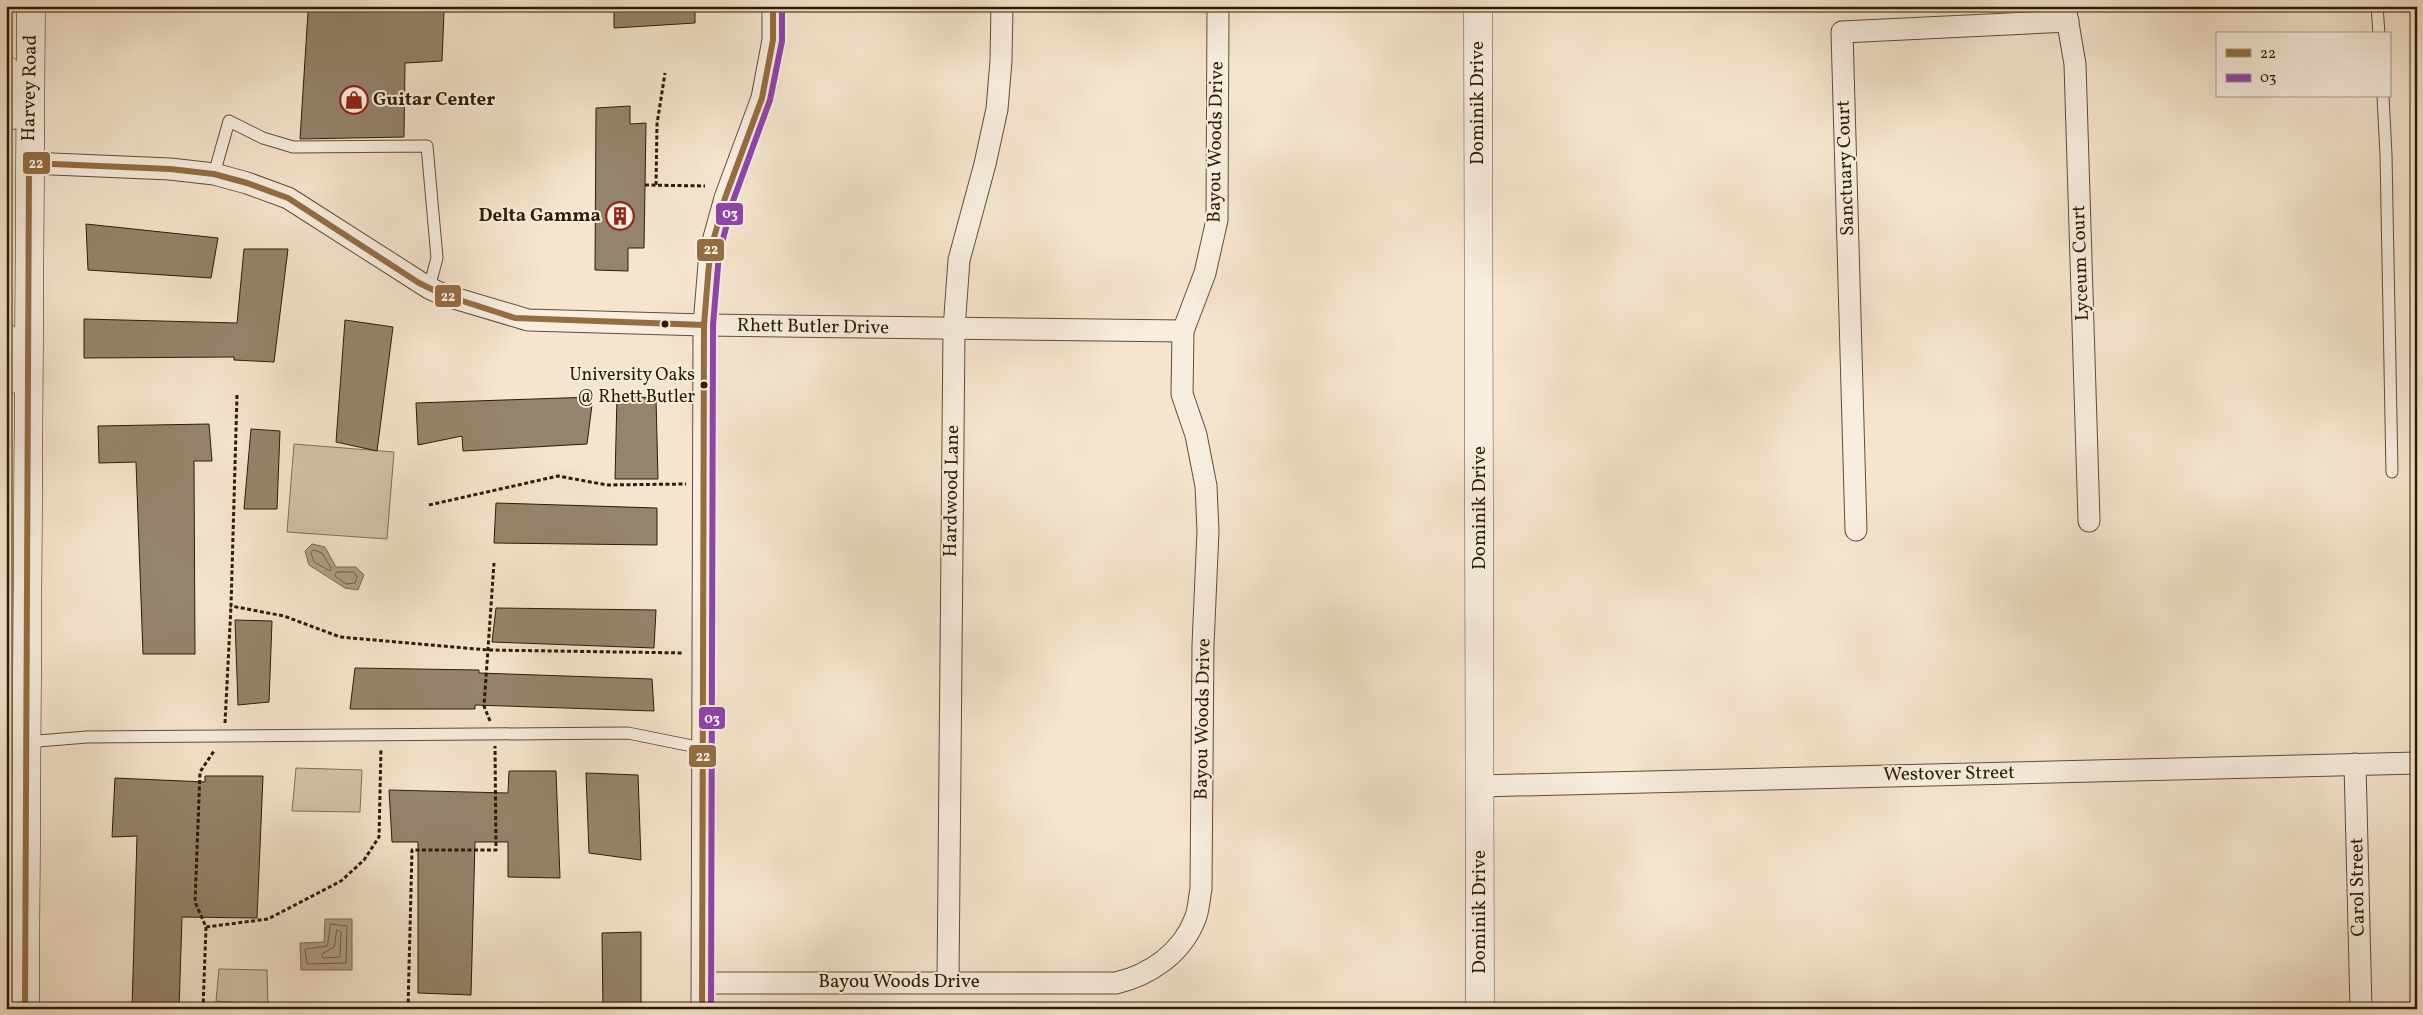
<svg xmlns="http://www.w3.org/2000/svg" width="2423" height="1015" viewBox="0 0 2423 1015" font-family="Vollkorn,serif">
<style>
.green{fill:#d3c3ac;stroke:#806f58}
.water{fill:#b1a089;stroke:#7c6b54}
.lines{fill:none;stroke-linecap:round;stroke-linejoin:round}
.shore{stroke:#6f5e46;stroke-width:1}
.building{fill:#95846d;stroke:#2d1b04}
.service-casing{stroke:#5f4e36;stroke-width:13}
.minor-casing{stroke:#5f4e36;stroke-width:23}
.tertiary-casing{stroke:#5f4e36;stroke-width:29}
.secondary-casing{stroke:#2d1b04;stroke-width:29}
.path{stroke:#2d1b04;stroke-width:3;stroke-dasharray:4 2.5;stroke-linecap:butt}
.service{stroke:#f8eedf;stroke-width:11}
.minor{stroke:#f8eedf;stroke-width:21}
.tertiary{stroke:#f8eedf;stroke-width:28}
.secondary{stroke:#f8eedf;stroke-width:28}
.bus-1-casing{stroke:#f8eedf;stroke-width:10}
.bus-2-casing{stroke:#f8eedf;stroke-width:10}
.bus-1{stroke:#956d41;stroke-width:6}
.bus-2{stroke:#8e44ad;stroke-width:6}
.bus-dot{fill:#2d1b04;stroke:#f8eedf;stroke-width:2}
.labels{text-anchor:middle;dominant-baseline:central;stroke-width:4;stroke-linejoin:round;paint-order:stroke}
.bus-label{font-size:18px;fill:#2d1b04;stroke:#f8eedf;text-anchor:end}
.street-label{font-size:19px;fill:#2d1b04;stroke:#f8eedf}
.poi-label{font-size:19px;font-weight:bold;fill:#2d1b04;stroke:#f8eedf;text-anchor:start}
.line-badge{stroke:#f8eedf;stroke-width:2}
.badge-label{font-size:14px;text-anchor:middle;font-weight:bold;fill:#fff}
</style>
<rect width="100%" height="100%" fill="#f5e5ce"/>
<filter id="stains"><feTurbulence type="fractalNoise" baseFrequency=".004" numOctaves="4"/><feColorMatrix values="0 0 0 0 .2 0 0 0 0 .09 0 0 0 0 .02 0 0 0 .5 -.17"/></filter>
<radialGradient id="worn" r=".72"><stop offset=".6" stop-color="#630" stop-opacity="0"/><stop offset="1" stop-color="#630" stop-opacity=".3"/></radialGradient>
<!-- green -->
<g class="green">
<polygon points="294,444 394,452 387,539 287,532"/>
<polygon points="296,768 362,770 360,812 292,811"/>
<polygon points="219,969 267,970 268,1006 216,1001"/>
</g>
<!-- water -->
<g class="water">
<polygon points="312,544 325,547 336,567 356,567 364,575 358,590 345,588 309,565 305,551"/>
<polygon points="325,919 352,919 352,970 301,970 300,943 324,942"/>
</g>
<g class="lines">
<!-- shore -->
<g class="shore">
<polygon points="314,550 322,553 331,568 330,571 314,562 311,553"/>
<polygon points="337,572 354,572 357,577 355,583 346,584 335,576"/>
<polygon points="331,924 347,926 346,963 307,964 305,949 327,946"/>
<polygon points="337,930 341,932 340,957 323,958 322,954 334,947"/>
</g>
</g>
<!-- building -->
<g class="building">
<polygon points="614,6 695,6 695,23 614,28"/>
<polygon points="444,11 442,61 405,63 404,137 300,139 308,12"/>
<polygon points="630,106 630,124 646,123 644,248 628,248 628,271 595,270 596,108"/>
<polygon points="86,224 218,238 211,278 88,270"/>
<polygon points="244,249 288,249 274,362 234,360 234,357 84,358 84,319 237,323"/>
<polygon points="345,320 393,327 377,451 336,442"/>
<polygon points="617,396 656,398 658,479 615,479"/>
<polygon points="593,397 587,444 463,451 462,436 418,445 416,403"/>
<polygon points="209,424 212,461 194,461 195,654 143,654 136,462 99,463 98,426"/>
<polygon points="251,429 280,431 277,509 244,509"/>
<polygon points="496,503 657,508 657,545 494,543"/>
<polygon points="496,608 656,610 654,648 492,642"/>
<polygon points="235,620 272,621 269,702 238,705"/>
<polygon points="355,668 479,670 479,673 652,679 654,711 475,705 475,709 350,709"/>
<polygon points="509,771 556,771 560,878 508,877 508,842 475,842 471,995 418,993 418,842 392,842 389,790 508,793"/>
<polygon points="586,773 638,775 641,860 589,853"/>
<polygon points="205,776 263,776 257,918 182,917 179,1009 132,1009 137,836 112,837 115,778 205,782"/>
<polygon points="641,932 641,1009 603,1009 602,933"/>
</g>
<g class="lines">
<defs>
<g id="service">
<polyline points="2377,6 2379,34"/>
<polyline points="2383,96 2386,155 2392,472"/>
<polyline points="214,174 229,121 263,138 293,147 427,146 437,258 429,288"/>
<polyline points="30,750 38,741 87,737 628,733 702,748"/>
</g>
<g id="minor">
<polyline points="2065,6 2075,64 2089,521"/>
<polyline points="29,163 170,169 214,174 247,183 288,198 429,288 444,295 528,320 704,325 1183,331"/>
<polyline points="1856,530 1842,32 2068,21"/>
<polyline points="2355,764 2361,1009"/>
<polyline points="1480,786 2417,763"/>
<polyline points="948,982 954,329 959,260 985,164 997,109 1001,61 1002,6"/>
<path d="M703 983H1116C1150 975 1182 953 1195 919 1199 910 1199 898 1201 889L1203 645 1208 531 1206 486 1196 435 1182 394 1183 331 1205 273 1217 220 1218 6"/>
<polyline points="702,1009 704,325 710,252 725,198 762,98 773,40 773,6"/>
</g>
<polyline id="tertiary" points="1478,6 1480,1009"/>
<g id="secondary">
<polyline points="6,70 12,79 13,115"/>
<polyline points="6,338 12,347 11,379"/>
<polyline points="25,1009 31,6"/>
</g>
</defs>
<!-- service casing -->
<use href="#service" class="service-casing"/>
<!-- minor casing -->
<use href="#minor" class="minor-casing"/>
<!-- tertiary casing -->
<use href="#tertiary" class="tertiary-casing"/>
<!-- secondary casing -->
<use href="#secondary" class="secondary-casing"/>
<!-- path -->
<g class="path">
<polyline points="645,185 705,186"/>
<polyline points="656,185 657,124 665,73"/>
<polyline points="237,395 231,606 284,616 340,637 488,650 684,653"/>
<polyline points="429,505 558,476 607,485 686,484"/>
<polyline points="490,721 484,706 494,563"/>
<polyline points="225,723 231,606"/>
<polyline points="206,927 268,919 341,881 364,860 379,837 381,748"/>
<polyline points="203,1009 206,927 195,902 200,772 214,751"/>
<polyline points="408,1009 412,850 496,850 495,746"/>
</g>
<!-- service -->
<use href="#service" class="service"/>
<!-- minor -->
<use href="#minor" class="minor"/>
<!-- tertiary -->
<use href="#tertiary" class="tertiary"/>
<!-- secondary -->
<use href="#secondary" class="secondary"/>
<defs>
<g id="bus-1">
<polyline points="25,1009 29,163 170,169 214,174 247,183 288,198 419,283 444,295 515,318 704,325"/>
<polyline points="702,1009 704,325 710,252 725,198 762,98 773,40 773,6"/>
</g>
<polyline id="bus-2" points="711,1009 713,325 719,254 733,201 770,100 782,41 782,6"/>
</defs>
<!-- bus-1 casing -->
<use href="#bus-1" class="bus-1-casing"/>
<!-- bus-2 casing -->
<use href="#bus-2" class="bus-2-casing"/>
<!-- bus-1 -->
<use href="#bus-1" class="bus-1"/>
<!-- bus-2 -->
<use href="#bus-2" class="bus-2"/>
</g>
<!-- icons -->
<defs>
<symbol id="shop-ring" viewBox="-11 -11 22 22"><circle r="9.5" fill="#f8eedf" stroke="#8f2418" stroke-width="1.5"/><path d="M-5-2.5h2.3a2.7 3.5 0 0 1 5.4 0H5L5.5 6h-11ZM-1.5-2.5h3a1.5 2.3 0 0 0-3 0Z" fill="#8f2418"/></symbol>
<symbol id="building-ring" viewBox="-11 -11 22 22"><circle r="9.5" fill="#f8eedf" stroke="#8f2418" stroke-width="1.5"/><path d="M-4-6H4V6H1V3H-1V6H-4ZM-2.5-4.3h1.7v1.8h-1.7ZM.8-4.3h1.7v1.8H.8ZM-2.5-1h1.7V.8h-1.7ZM.8-1h1.7V.8H.8Z" fill="#8f2418"/></symbol>
</defs>
<g fill-rule="evenodd">
<use href="#shop-ring" x="338" y="84" width="32" height="32"/>
<use href="#building-ring" x="604" y="200" width="32" height="32"/>
</g>
<!-- markers -->
<g class="bus-dot">
<circle cx="665" cy="324" r="4.5"/>
<circle cx="704" cy="385" r="4.5"/>
</g>
<g class="labels">
<!-- bus labels -->
<g class="bus-label">
<text x="695" y="375">University Oaks<tspan x="695" dy="22">@ Rhett Butler</tspan></text>
</g>
<!-- street labels -->
<g class="street-label">
<text transform="translate(30 88) rotate(-89)">Harvey Road</text>
<text transform="translate(1478 103) rotate(-90)">Dominik Drive</text>
<text transform="translate(1216 142) rotate(-89)">Bayou Woods Drive</text>
<text transform="translate(1846 168) rotate(-92)">Sanctuary Court</text>
<text transform="translate(2081 263) rotate(-92)">Lyceum Court</text>
<text transform="translate(813 327) rotate(1)">Rhett Butler Drive</text>
<text transform="translate(952 491) rotate(-89)">Hardwood Lane</text>
<text transform="translate(1480 508) rotate(-90)">Dominik Drive</text>
<text transform="translate(1203 719) rotate(-89)">Bayou Woods Drive</text>
<text transform="translate(1949 774) rotate(-1)">Westover Street</text>
<text transform="translate(2358 887) rotate(-91)">Carol Street</text>
<text transform="translate(1480 912) rotate(-90)">Dominik Drive</text>
<text x="899" y="982">Bayou Woods Drive</text>
</g>
<!-- poi labels -->
<g class="poi-label">
<text x="373" y="100">Guitar Center</text>
<text x="601" y="216" text-anchor="end">Delta Gamma</text>
</g>
</g>
<g class="line-badge">
<rect x="22" y="151" width="29" height="24" rx="5" fill="#956d41"/>
<rect x="715" y="202" width="29" height="24" rx="5" fill="#8e44ad"/>
<rect x="696" y="238" width="29" height="24" rx="5" fill="#956d41"/>
<rect x="434" y="284" width="28" height="24" rx="5" fill="#956d41"/>
<rect x="698" y="706" width="28" height="24" rx="5" fill="#8e44ad"/>
<rect x="688" y="744" width="29" height="24" rx="5" fill="#956d41"/>
</g>
<g class="badge-label">
<text x="36" y="168">22</text>
<text x="730" y="218">03</text>
<text x="711" y="254">22</text>
<text x="448" y="301">22</text>
<text x="712" y="723">03</text>
<text x="703" y="761">22</text>
</g>
<!-- margin -->
<rect width="2423" height="1015" fill="none" stroke="#f5e5ce" stroke-width="25"/>
<rect x="8" y="8" width="2408" height="1000" fill="none" stroke="#2d1b04" stroke-width="2.5"/>
<rect x="12" y="12" width="2398" height="990" fill="none" stroke="#2d1b04"/>
<!-- legend -->
<rect x="2216" y="32" width="175" height="65" fill="#f8eedf" stroke="#a79a87"/>
<rect x="2226" y="49" width="25" height="8" fill="#956d41" stroke="#a79a87"/>
<text x="2260" y="58" font-size="15" fill="#2d1b04">22</text>
<rect x="2226" y="74" width="25" height="8" fill="#8e44ad" stroke="#a79a87"/>
<text x="2260" y="82" font-size="15" fill="#2d1b04">03</text>
<rect width="100%" height="100%" filter="url(#stains)"/>
<rect width="100%" height="100%" fill="url(#worn)"/>
</svg>
